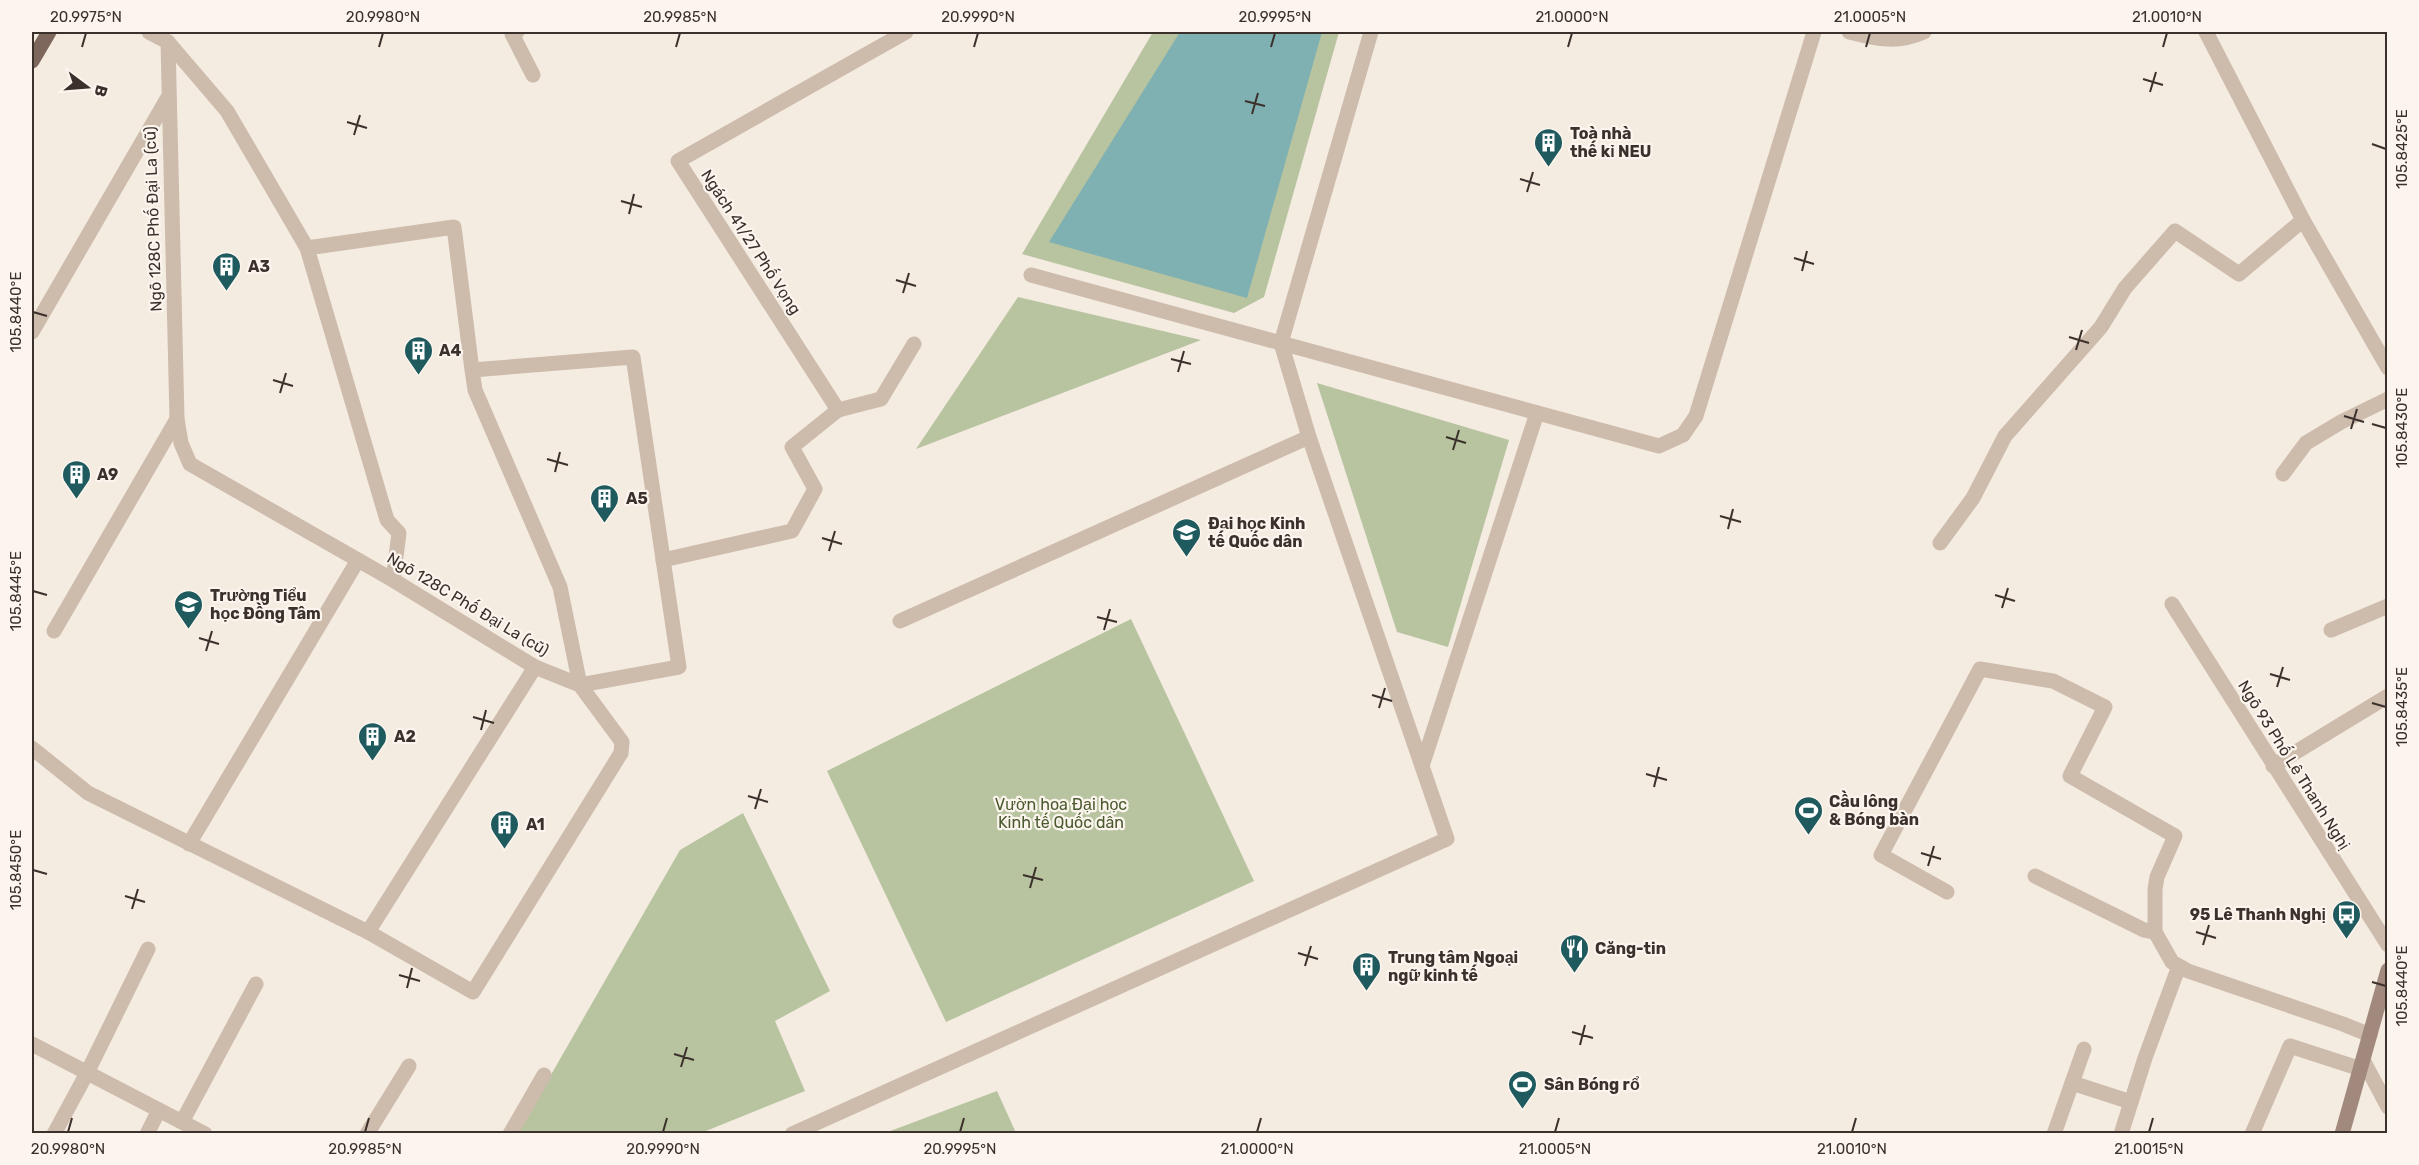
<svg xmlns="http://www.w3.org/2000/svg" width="2419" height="1165" viewBox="0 0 2419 1165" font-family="Rubik,sans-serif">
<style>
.green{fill:#b8c4a0}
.water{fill:#7fb0b2}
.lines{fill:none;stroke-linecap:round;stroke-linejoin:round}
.lane{stroke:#cdbbac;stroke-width:15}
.street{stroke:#cdbbac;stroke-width:15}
.secondary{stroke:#a18a7d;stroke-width:15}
.primary{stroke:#7d675c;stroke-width:15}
.ticks{fill:none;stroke:#3b302b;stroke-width:2}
.labels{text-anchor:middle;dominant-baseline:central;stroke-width:4.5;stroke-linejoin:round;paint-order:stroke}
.poi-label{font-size:16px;font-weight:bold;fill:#3b302b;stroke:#fbf5ee;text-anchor:start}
.street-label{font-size:16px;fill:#3b302b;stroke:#fbf5ee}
.park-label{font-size:16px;fill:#4a5a2e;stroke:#fbf5ee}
.neatline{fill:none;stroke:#3b302b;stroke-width:2}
.ticks-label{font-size:15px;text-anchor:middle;fill:#3b302b}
</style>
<rect width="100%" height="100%" fill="#f4ebe1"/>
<!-- green -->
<g class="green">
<polygon points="1153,32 1339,32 1264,297 1234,313 1022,254"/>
<polygon points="1018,297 1201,340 916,449"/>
<polygon points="1317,383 1509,440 1448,647 1397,632"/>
<polygon points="1131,619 1254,881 946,1022 827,771"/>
<polygon points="743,813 830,991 775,1021 805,1091 701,1133 517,1134 680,850"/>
<polygon points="997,1091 1016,1133 885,1133"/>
</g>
<!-- water -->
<polygon class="water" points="1180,32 1322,32 1247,298 1049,242"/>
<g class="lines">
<!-- lane -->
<g class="lane">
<polyline points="517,32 512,34 533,75"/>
<polyline points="906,32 678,161 838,410 881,399 914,344"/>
<path d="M1849 32C1877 39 1897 44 1924 32"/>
<polyline points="2206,32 2303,220 2388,368"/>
<polyline points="168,42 227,111 307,248"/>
<polyline points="1031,275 1659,446 1683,435 1696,416 1814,32"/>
<polyline points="32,332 167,99"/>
<polyline points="2283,474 2306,443 2341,422 2388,399"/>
<polyline points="1940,543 1973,498 2005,436 2101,327 2125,288 2175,231 2239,274 2303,220"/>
<polyline points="663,560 792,531 815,489 792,447 838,410"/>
<polyline points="393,580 399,533 387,520 307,248 454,227 472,370 475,390 560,587 580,685 679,667 633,357 472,370"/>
<polyline points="2172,604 2388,945"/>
<polyline points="900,621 1309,437"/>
<polyline points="2331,630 2388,606"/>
<polyline points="54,631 177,419"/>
<polyline points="32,748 88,793 368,932 473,992 621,753 622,742 580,685 535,667 393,580 190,464 181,443 177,419 168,42 149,32"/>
<polyline points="1422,766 1537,413"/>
<polyline points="2273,766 2388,696"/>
<polyline points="189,844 358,560"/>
<polyline points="2035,876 2144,930 2155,932"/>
<polyline points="1947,892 1881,855 1980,669 2053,681 2105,707 2070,776 2175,836 2157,877 2155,889 2155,932 2172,962 2188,971 2343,1024 2370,1035"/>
<polyline points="368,932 535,667"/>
<polyline points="32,1044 205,1134"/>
<polyline points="2363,1060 2388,1107"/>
<polyline points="2072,1083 2131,1102"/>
<polyline points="182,1122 256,984"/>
<polyline points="54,1134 87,1073 148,949"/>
<polyline points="147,1134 159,1110"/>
<polyline points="367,1134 409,1066"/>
<polyline points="792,1134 1447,839 1309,437 1281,343 1371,32"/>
<polyline points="2054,1134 2084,1049"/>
<polyline points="2121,1134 2145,1058 2179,966"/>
<polyline points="2252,1134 2290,1046 2361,1069"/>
</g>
<!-- street -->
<polyline class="street" points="510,1134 544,1075"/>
<!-- secondary -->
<polyline class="secondary" points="2342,1134 2388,970"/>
<!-- primary -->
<polyline class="primary" points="32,61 49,32"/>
</g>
<!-- ticks -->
<path class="ticks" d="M82 47 86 33M379 47 383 33M676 47 680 33M974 47 978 33M1271 47 1275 33M1568 47 1572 33M1866 47 1870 33M2163 47 2167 33M2143 79 2163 85M2150 92 2156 72M1245 101 1265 106M1252 114 1258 93M347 122 367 128M354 135 360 115M2372 144 2386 149M1520 179 1540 185M1527 192 1533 172M621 201 642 207M629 214 634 194M1794 258 1814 264M1802 271 1807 251M896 280 916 286M903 293 909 273M33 312 47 316M2069 337 2089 343M2076 350 2082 330M1171 359 1191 364M1178 372 1184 351M273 380 293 386M280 393 286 373M2344 416 2364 422M2372 424 2386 428M2351 429 2357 409M1446 437 1466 443M1453 450 1459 430M547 459 568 465M555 472 560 452M1720 516 1741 522M1728 529 1733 509M822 538 842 544M829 551 835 531M33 591 47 595M1995 595 2015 601M2002 608 2008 588M1097 617 1117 622M1104 630 1110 609M199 638 219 644M206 651 212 631M2270 674 2290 680M2277 687 2283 667M1372 695 1392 701M2372 703 2386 707M1379 708 1385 688M473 717 494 723M481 730 486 710M1646 774 1667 780M1654 787 1659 767M748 796 768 802M755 809 761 789M1921 853 1941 859M1928 866 1934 846M33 870 47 874M1023 875 1043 880M1030 888 1036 867M125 896 145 902M132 909 138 889M2196 932 2216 938M2203 945 2209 925M1298 953 1318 959M1305 966 1311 946M399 975 420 981M2372 982 2386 986M407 988 412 968M1572 1032 1593 1038M1580 1045 1585 1025M674 1054 694 1060M681 1067 687 1047M68 1132 72 1118M365 1132 369 1118M663 1132 667 1118M960 1132 964 1118M1257 1132 1261 1118M1555 1132 1559 1118M1852 1132 1856 1118M2149 1132 2153 1118"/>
<!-- icons -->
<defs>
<symbol id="building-pin" viewBox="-11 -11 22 30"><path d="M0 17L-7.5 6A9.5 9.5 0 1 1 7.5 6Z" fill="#1f5a5e" stroke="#fbf5ee"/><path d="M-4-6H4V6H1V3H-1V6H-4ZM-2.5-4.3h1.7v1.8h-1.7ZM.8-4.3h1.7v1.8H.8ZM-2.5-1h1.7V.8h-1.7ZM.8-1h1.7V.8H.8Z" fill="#fff"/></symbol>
<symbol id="university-pin" viewBox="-11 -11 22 30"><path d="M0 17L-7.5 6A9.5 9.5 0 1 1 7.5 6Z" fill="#1f5a5e" stroke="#fbf5ee"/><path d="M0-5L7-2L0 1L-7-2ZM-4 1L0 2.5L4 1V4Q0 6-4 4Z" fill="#fff"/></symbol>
<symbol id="school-pin" viewBox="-11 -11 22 30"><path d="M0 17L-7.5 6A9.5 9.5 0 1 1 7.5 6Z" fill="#1f5a5e" stroke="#fbf5ee"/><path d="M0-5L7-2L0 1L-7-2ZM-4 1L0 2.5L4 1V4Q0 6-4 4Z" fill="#fff"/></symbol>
<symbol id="stadium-pin" viewBox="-11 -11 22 30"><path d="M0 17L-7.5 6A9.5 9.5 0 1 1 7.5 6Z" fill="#1f5a5e" stroke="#fbf5ee"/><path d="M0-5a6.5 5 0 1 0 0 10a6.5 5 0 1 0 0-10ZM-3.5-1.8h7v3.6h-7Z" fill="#fff"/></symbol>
<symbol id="bus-pin" viewBox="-11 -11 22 30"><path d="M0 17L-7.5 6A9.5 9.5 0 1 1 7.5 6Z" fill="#1f5a5e" stroke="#fbf5ee"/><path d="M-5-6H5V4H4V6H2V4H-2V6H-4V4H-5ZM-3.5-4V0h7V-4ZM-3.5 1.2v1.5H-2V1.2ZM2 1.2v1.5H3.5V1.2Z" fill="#fff"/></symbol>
<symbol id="restaurant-pin" viewBox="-11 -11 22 30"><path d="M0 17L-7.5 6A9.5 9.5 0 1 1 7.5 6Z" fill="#1f5a5e" stroke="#fbf5ee"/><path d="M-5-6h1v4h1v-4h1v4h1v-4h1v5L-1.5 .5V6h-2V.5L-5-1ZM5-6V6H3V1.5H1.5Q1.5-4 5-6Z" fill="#fff"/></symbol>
</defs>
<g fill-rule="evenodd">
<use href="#building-pin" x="1532" y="126" width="33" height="45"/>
<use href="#building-pin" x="210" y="250" width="33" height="45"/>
<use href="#building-pin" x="402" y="334" width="33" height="45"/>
<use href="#building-pin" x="60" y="458" width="33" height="45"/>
<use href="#building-pin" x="588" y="482" width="33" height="45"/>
<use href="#university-pin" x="1170" y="516" width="33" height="45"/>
<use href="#school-pin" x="172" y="588" width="33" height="45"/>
<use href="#building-pin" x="356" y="720" width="33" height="45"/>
<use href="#stadium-pin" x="1792" y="794" width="33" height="45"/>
<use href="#building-pin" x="488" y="808" width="33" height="45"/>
<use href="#bus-pin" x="2330" y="898" width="33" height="45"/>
<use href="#restaurant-pin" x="1558" y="932" width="33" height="45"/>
<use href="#building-pin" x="1350" y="950" width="33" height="45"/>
<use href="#stadium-pin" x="1506" y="1068" width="33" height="45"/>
</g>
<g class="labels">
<!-- poi labels -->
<g class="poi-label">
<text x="1570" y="133">Toà nhà<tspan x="1570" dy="18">thế kỉ NEU</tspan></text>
<text x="248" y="266">A3</text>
<text x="439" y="350">A4</text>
<text x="97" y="474">A9</text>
<text x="626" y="498">A5</text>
<text x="1208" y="523">Đại học Kinh<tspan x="1208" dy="18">tế Quốc dân</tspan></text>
<text x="210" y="595">Trường Tiểu<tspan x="210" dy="18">học Đồng Tâm</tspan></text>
<text x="394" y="736">A2</text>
<text x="1829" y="801">Cầu lông<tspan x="1829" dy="18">&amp; Bóng bàn</tspan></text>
<text x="526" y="824">A1</text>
<text x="2326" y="914" text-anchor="end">95 Lê Thanh Nghị</text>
<text x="1595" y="948">Căng-tin</text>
<text x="1388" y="957">Trung tâm Ngoại<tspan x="1388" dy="18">ngữ kinh tế</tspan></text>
<text x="1544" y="1084">Sân Bóng rổ</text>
</g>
<!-- street labels -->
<g class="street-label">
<text transform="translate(153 219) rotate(-92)">Ngõ 128C Phố Đại La (cũ)</text>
<text transform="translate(751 242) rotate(57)">Ngách 41/27 Phố Vọng</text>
<text transform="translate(468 604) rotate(31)">Ngõ 128C Phố Đại La (cũ)</text>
<text transform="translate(2294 765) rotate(58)">Ngõ 93 Phố Lê Thanh Nghị</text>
</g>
<!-- park labels -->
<g class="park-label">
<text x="1061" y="804">Vườn hoa Đại học<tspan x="1061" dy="18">Kinh tế Quốc dân</tspan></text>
</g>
</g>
<!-- border -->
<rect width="2419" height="1165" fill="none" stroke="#fbf5ee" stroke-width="66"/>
<!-- north arrow -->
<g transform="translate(87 87) rotate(106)" stroke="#fbf5ee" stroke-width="4.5" paint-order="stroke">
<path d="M0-4.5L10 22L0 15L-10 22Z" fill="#3b302b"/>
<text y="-9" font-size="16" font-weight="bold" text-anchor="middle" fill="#3b302b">B</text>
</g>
<rect x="33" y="33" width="2353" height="1099" class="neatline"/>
<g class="ticks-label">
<text x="86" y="22">20.9975°N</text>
<text x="383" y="22">20.9980°N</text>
<text x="680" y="22">20.9985°N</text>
<text x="978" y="22">20.9990°N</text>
<text x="1275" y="22">20.9995°N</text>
<text x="1572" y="22">21.0000°N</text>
<text x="1870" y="22">21.0005°N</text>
<text x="2167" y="22">21.0010°N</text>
<text transform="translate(2402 149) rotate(-90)" y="5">105.8425°E</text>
<text transform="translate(16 312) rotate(-90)" y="5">105.8440°E</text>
<text transform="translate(2402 428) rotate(-90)" y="5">105.8430°E</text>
<text transform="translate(16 591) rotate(-90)" y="5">105.8445°E</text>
<text transform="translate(2402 707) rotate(-90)" y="5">105.8435°E</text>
<text transform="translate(16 870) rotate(-90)" y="5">105.8450°E</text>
<text transform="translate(2402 986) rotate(-90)" y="5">105.8440°E</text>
<text x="68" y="1154">20.9980°N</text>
<text x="365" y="1154">20.9985°N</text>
<text x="663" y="1154">20.9990°N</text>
<text x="960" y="1154">20.9995°N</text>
<text x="1257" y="1154">21.0000°N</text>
<text x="1555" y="1154">21.0005°N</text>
<text x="1852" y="1154">21.0010°N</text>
<text x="2149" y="1154">21.0015°N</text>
</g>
</svg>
